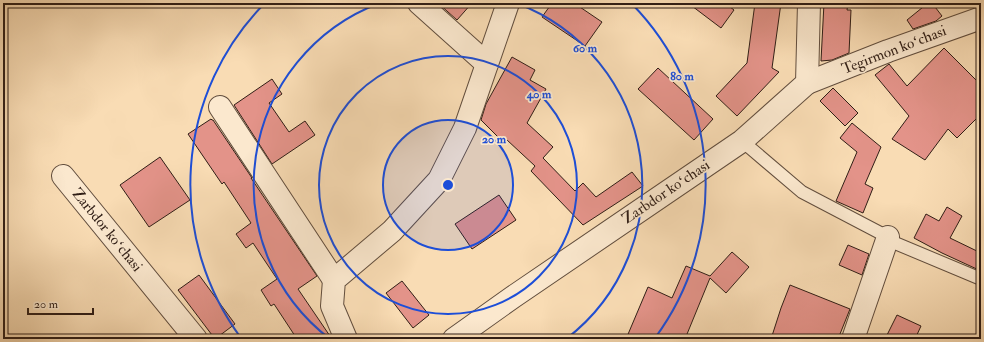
<svg xmlns="http://www.w3.org/2000/svg" width="984" height="342" viewBox="0 0 984 342" font-family="'IM FELL Double Pica',serif">
<style>
.building{fill:#e39389;stroke:#301e16}
.lines{fill:none;stroke-linecap:round;stroke-linejoin:round}
.lane-casing{stroke:#624e3e;stroke-width:14}
.street-casing{stroke:#624e3e;stroke-width:24}
.lane{stroke:#fbe8ce;stroke-width:12}
.street{stroke:#fbe8ce;stroke-width:22}
.ring{fill:none;stroke:#1d4ed8;stroke-width:2}
.labels{text-anchor:middle;dominant-baseline:central;stroke-width:3.5;stroke-linejoin:round;paint-order:stroke}
.street-label{font-size:15px;fill:#301e16;stroke:#fbe8ce}
.centre{fill:#1d4ed8;stroke:#fbe8ce;stroke-width:2}
.ring-label{font-size:12px;text-anchor:middle;font-weight:bold;fill:#1d4ed8;stroke:#fbe8ce;stroke-width:3.5;stroke-linejoin:round;paint-order:stroke}
</style>
<rect width="100%" height="100%" fill="#f9dcb4"/>
<filter id="stains"><feTurbulence type="fractalNoise" baseFrequency=".005" numOctaves="4"/><feColorMatrix values="0 0 0 0 .2 0 0 0 0 .09 0 0 0 0 .02 0 0 0 .5 -.17"/></filter>
<radialGradient id="worn" r=".72"><stop offset=".6" stop-color="#630" stop-opacity="0"/><stop offset="1" stop-color="#630" stop-opacity=".3"/></radialGradient>
<!-- building -->
<g class="building">
<polygon points="438,3 472,3 457,20"/>
<polygon points="552,3 574,3 602,22 585,46 542,17"/>
<polygon points="688,3 725,3 734,10 721,28"/>
<polygon points="755,3 781,3 772,68 779,72 737,116 716,96 747,63"/>
<polygon points="824,3 848,3 847,10 851,10 849,53 832,60 821,61"/>
<polygon points="928,3 932,3 942,16 936,21 913,29 907,20"/>
<polygon points="944,48 981,85 981,114 957,138 948,129 925,160 892,139 909,116 875,75 889,64 907,86"/>
<polygon points="512,57 535,70 530,80 546,89 527,123 553,147 543,158 575,191 583,183 596,197 632,172 643,186 583,225 531,171 535,166 507,140 504,143 481,120 486,104"/>
<polygon points="658,68 713,119 694,140 638,89"/>
<polygon points="272,79 282,94 269,103 289,132 305,121 315,135 272,164 234,105"/>
<polygon points="833,88 858,113 845,126 820,101"/>
<polygon points="211,119 212,120 213,120 252,178 251,178 317,276 298,289 332,339 297,339 274,304 271,306 261,290 277,279 253,243 246,248 236,234 251,223 224,182 222,184 188,134"/>
<polygon points="852,123 881,147 865,184 873,188 863,213 836,201 857,152 840,138"/>
<polygon points="160,157 190,200 149,227 120,185"/>
<polygon points="499,195 516,220 472,249 455,224"/>
<polygon points="947,207 962,216 950,238 981,253 981,271 942,253 914,238 926,214 939,221"/>
<polygon points="848,245 869,254 862,275 839,265"/>
<polygon points="732,252 749,267 726,293 710,278 685,339 626,339 648,287 672,298 686,266 710,276"/>
<polygon points="199,275 235,324 215,339 178,290"/>
<polygon points="402,281 429,315 413,328 386,293"/>
<polygon points="790,285 850,309 838,339 771,339 781,308"/>
<polygon points="897,315 921,326 915,339 885,339"/>
</g>
<g class="lines">
<defs>
<polyline id="lane" points="742,141 802,192 888,237 895,243 981,279"/>
<g id="street">
<polyline points="419,3 487,64"/>
<polyline points="807,83 888,51 981,18"/>
<polyline points="220,107 334,280"/>
<polyline points="63,176 196,339"/>
<polyline points="346,339 332,306 334,280 392,231 439,180 465,128 508,3"/>
<polyline points="454,339 513,297 742,141 807,83 809,3"/>
<polyline points="853,339 888,237"/>
</g>
</defs>
<!-- lane casing -->
<use href="#lane" class="lane-casing"/>
<!-- street casing -->
<use href="#street" class="street-casing"/>
<!-- lane -->
<use href="#lane" class="lane"/>
<!-- street -->
<use href="#street" class="street"/>
</g>
<!-- distance rings -->
<circle cx="448" cy="185" r="65" fill="#1d4ed8" fill-opacity=".12"/>
<g class="ring">
<circle cx="448" cy="185" r="65"/>
<circle cx="448" cy="185" r="129"/>
<path d="M330 339A194 194 0 0 1 380 3M516 3A194 194 0 0 1 566 339"/>
<path d="M241 338A258 258 0 0 1 264 4M632 4A258 258 0 0 1 655 338"/>
</g>
<g class="labels">
<!-- street labels -->
<g class="street-label">
<text transform="translate(894 50) rotate(-21)">Tegirmon koʻchasi</text>
<text transform="translate(666 192) rotate(-34)">Zarbdor koʻchasi</text>
<text transform="translate(107 230) rotate(51)">Zarbdor koʻchasi</text>
</g>
</g>
<circle cx="448" cy="185" r="6" class="centre"/>
<g class="ring-label">
<text x="585" y="52">60 m</text>
<text x="682" y="80">80 m</text>
<text x="539" y="98">40 m</text>
<text x="494" y="143">20 m</text>
</g>
<!-- margin -->
<rect width="984" height="342" fill="none" stroke="#f9dcb4" stroke-width="16"/>
<rect x="4" y="4" width="976" height="334" fill="none" stroke="#301e16" stroke-width="2"/>
<rect x="8" y="8" width="968" height="326" fill="none" stroke="#301e16"/>
<!-- scale -->
<path d="M28 308v6h65v-6" fill="none" stroke="#301e16" stroke-width="2"/>
<text x="34" y="308" font-size="12" fill="#301e16" stroke="#fbe8ce" stroke-width="3" paint-order="stroke">20 m</text>
<rect width="100%" height="100%" filter="url(#stains)"/>
<rect width="100%" height="100%" fill="url(#worn)"/>
</svg>
